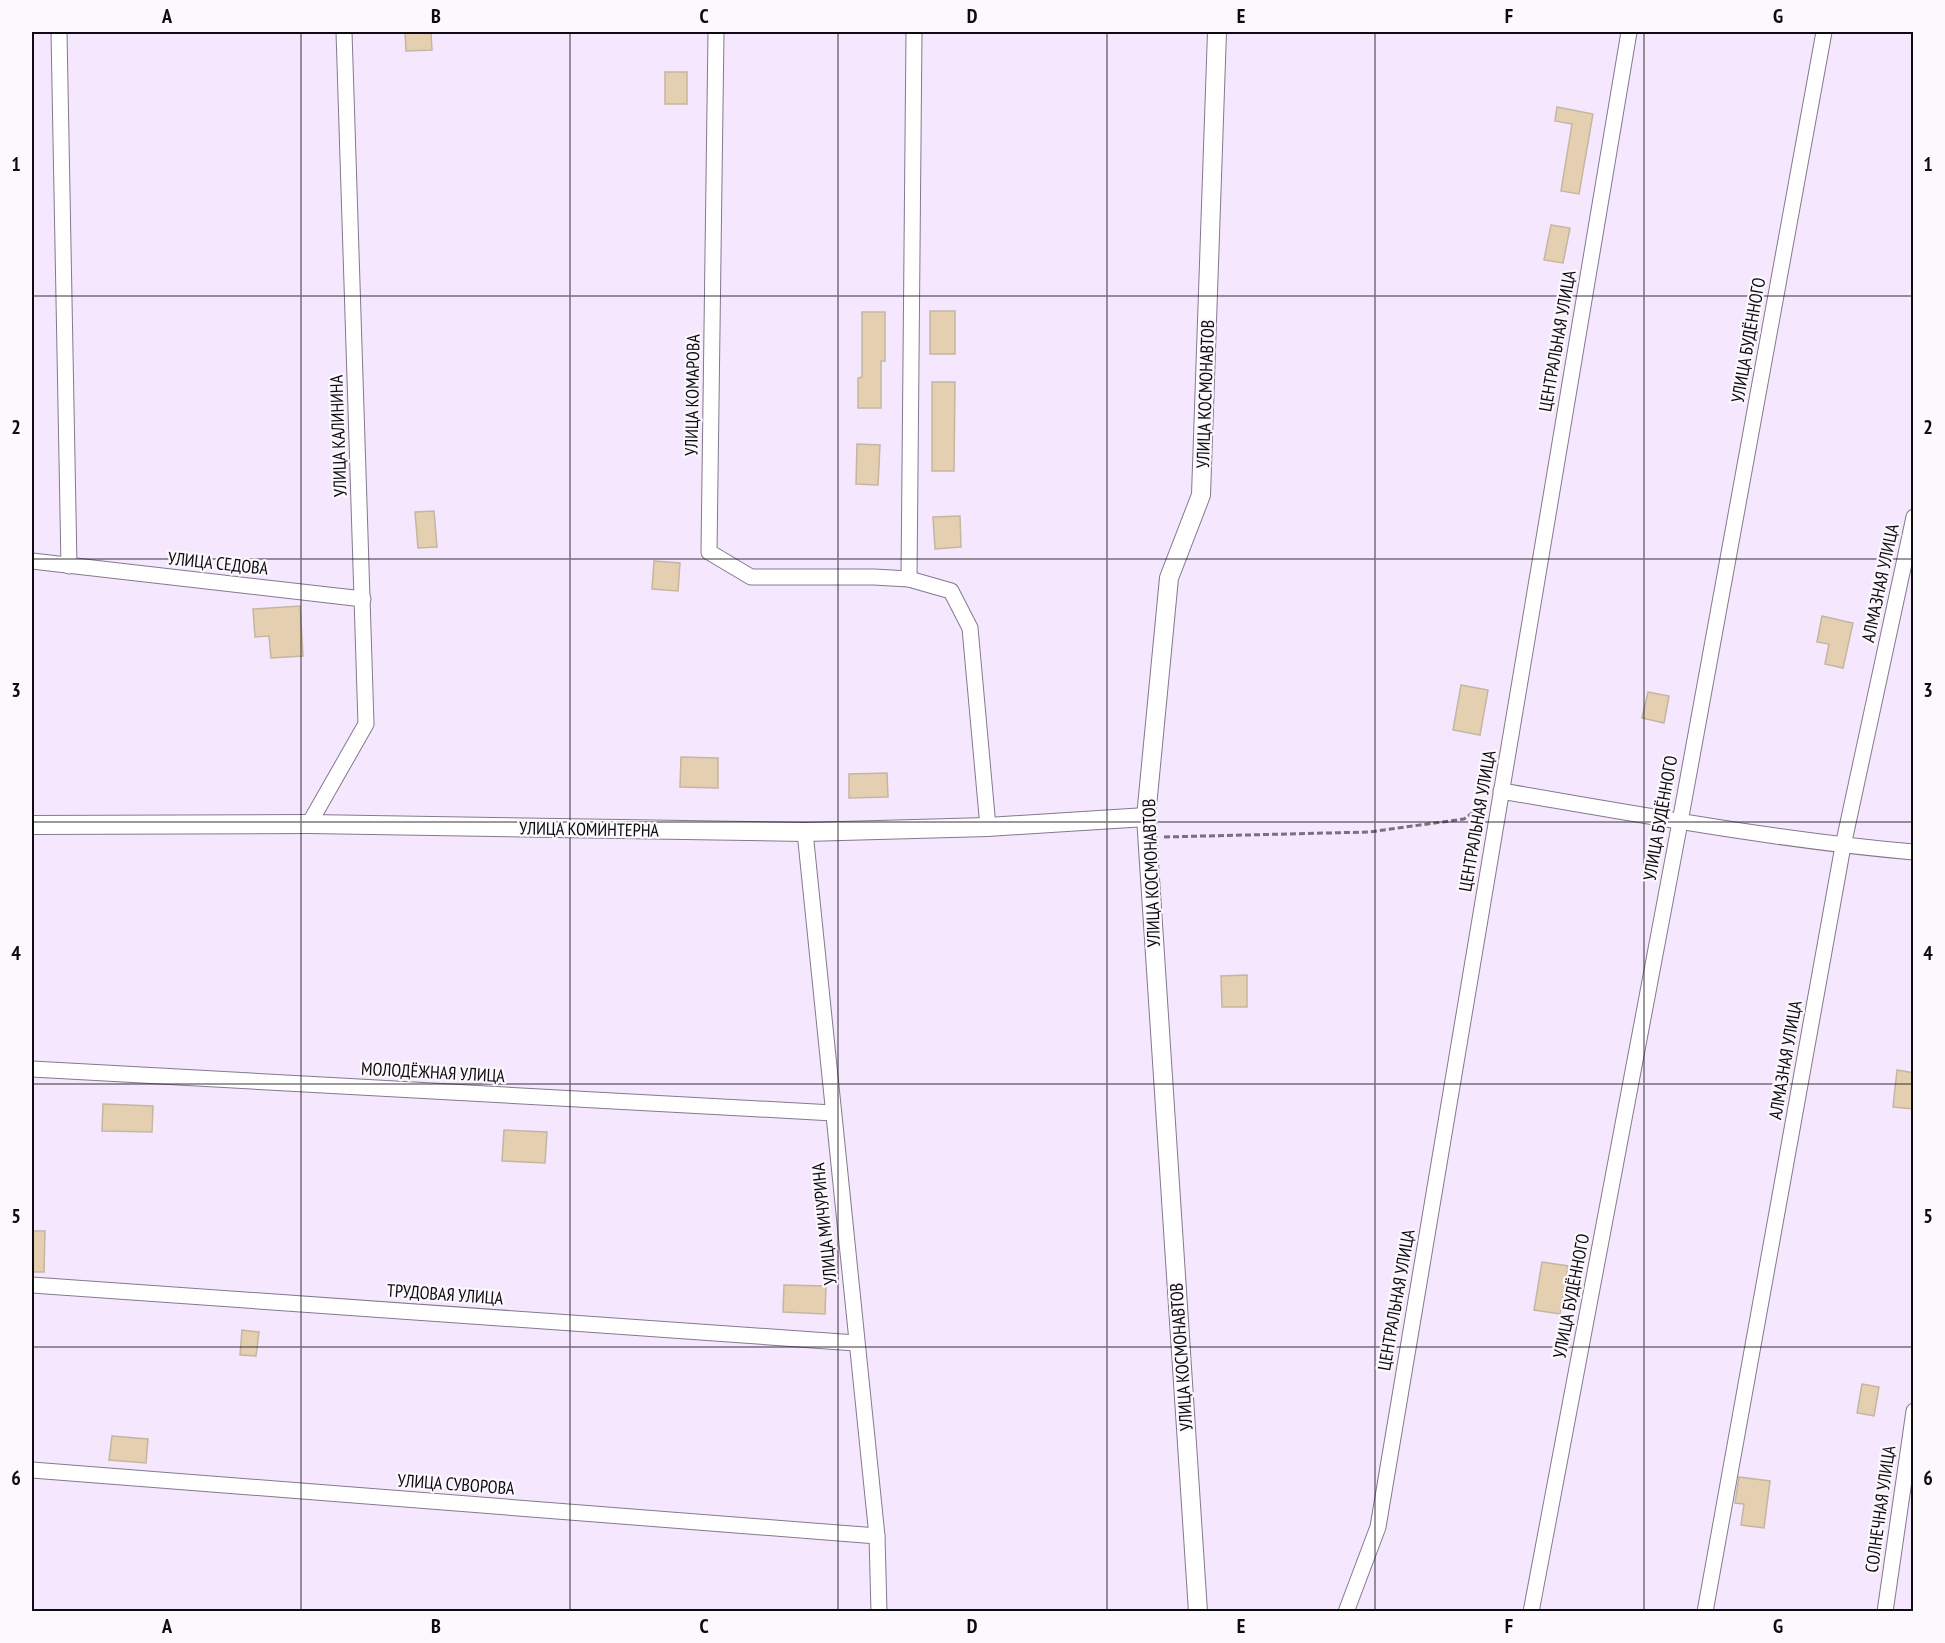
<svg xmlns="http://www.w3.org/2000/svg" width="1945" height="1643" viewBox="0 0 1945 1643" font-family="'PT Sans Narrow',sans-serif">
<style>
.building{fill:#e4d0b1;stroke:#c4b6a1;stroke-width:1.5}
.lines{fill:none;stroke-linecap:round;stroke-linejoin:round}
.minor-casing{stroke:#85798d;stroke-width:17}
.tertiary-casing{stroke:#85798d;stroke-width:20}
.path{stroke:#7a717f;stroke-width:3;stroke-dasharray:6 3;stroke-linecap:butt}
.minor{stroke:#fff;stroke-width:15}
.tertiary{stroke:#fff;stroke-width:18}
.grid{fill:none;stroke:#0e0a11;stroke-width:1.5;stroke-opacity:0.55}
.labels{text-anchor:middle;dominant-baseline:central;stroke-width:4.5;stroke-linejoin:round;paint-order:stroke}
.street-label{font-size:18px;fill:#0e0a11;stroke:#fcf9fd}
.neatline{fill:none;stroke:#0e0a11;stroke-width:2}
.grid-label{font-size:20px;text-anchor:middle;font-weight:bold;fill:#0e0a11}
</style>
<rect width="100%" height="100%" fill="#f5e7fd"/>
<!-- building -->
<g class="building">
<polygon points="405,32 431,32 432,50 406,51"/>
<rect x="665" y="72" width="22" height="32"/>
<polygon points="1557,107 1593,114 1579,194 1561,191 1572,124 1555,121"/>
<polygon points="1551,225 1570,228 1563,263 1544,260"/>
<rect x="930" y="311" width="25" height="43"/>
<polygon points="862,312 885,312 885,361 881,361 881,408 858,408 858,378 862,377"/>
<polygon points="932,382 955,382 954,471 932,471"/>
<polygon points="857,444 880,445 878,485 856,484"/>
<polygon points="434,511 437,547 418,548 415,512"/>
<polygon points="960,516 961,547 935,549 933,517"/>
<polygon points="654,561 680,563 678,591 652,589"/>
<polygon points="300,606 303,656 271,658 269,636 255,637 253,609"/>
<polygon points="1822,616 1853,623 1843,668 1825,664 1829,644 1817,642"/>
<polygon points="1461,685 1488,690 1480,735 1453,730"/>
<polygon points="1648,692 1669,696 1664,723 1642,718"/>
<polygon points="681,757 718,758 718,788 680,787"/>
<polygon points="887,773 888,797 849,798 849,774"/>
<polygon points="1247,975 1247,1007 1222,1007 1221,976"/>
<polygon points="1897,1070 1914,1073 1914,1109 1893,1107"/>
<polygon points="103,1104 153,1106 152,1132 102,1131"/>
<polygon points="504,1130 547,1132 545,1163 502,1161"/>
<polygon points="32,1231 45,1231 44,1272 32,1272"/>
<polygon points="1542,1262 1568,1266 1560,1314 1534,1310"/>
<polygon points="784,1285 826,1286 825,1314 783,1312"/>
<polygon points="242,1330 259,1332 256,1356 240,1355"/>
<polygon points="1862,1384 1879,1387 1874,1416 1857,1413"/>
<polygon points="112,1436 148,1439 146,1463 109,1460"/>
<polygon points="1739,1477 1770,1481 1764,1528 1741,1525 1744,1504 1735,1503"/>
</g>
<g class="lines">
<defs>
<g id="minor">
<polyline points="59,32 69,566"/>
<polyline points="716,32 709,552 751,577 874,577 909,579 951,591 970,628 988,827"/>
<polyline points="32,561 363,599"/>
<polyline points="909,579 914,32"/>
<path d="M1501 791C1638 814 1775 840 1914 852"/>
<polyline points="309,824 366,724 344,32"/>
<polyline points="805,832 877,1536 879,1612"/>
<polyline points="32,1069 833,1113"/>
<polyline points="32,1285 856,1343"/>
<polyline points="32,1470 877,1536"/>
<polyline points="1346,1612 1378,1527 1629,32"/>
<polyline points="1531,1612 1680,822 1824,32"/>
<polyline points="1705,1612 1843,846 1914,517"/>
<polyline points="1885,1612 1914,1411"/>
</g>
<g id="tertiary">
<polyline points="32,825 309,824 805,832 988,827 1146,817"/>
<polyline points="1198,1612 1146,817 1169,578 1201,495 1217,32"/>
</g>
</defs>
<!-- minor casing -->
<use href="#minor" class="minor-casing"/>
<!-- tertiary casing -->
<use href="#tertiary" class="tertiary-casing"/>
<!-- path -->
<polyline class="path" points="1164,837 1369,832 1464,819 1482,806"/>
<!-- minor -->
<use href="#minor" class="minor"/>
<!-- tertiary -->
<use href="#tertiary" class="tertiary"/>
</g>
<!-- grid -->
<path class="grid" d="M301 32V1612M570 32V1612M838 32V1612M1107 32V1612M1375 32V1612M1644 32V1612M32 296H1914M32 559H1914M32 822H1914M32 1084H1914M32 1347H1914"/>
<g class="labels">
<!-- street labels -->
<g class="street-label">
<text transform="translate(1748 340) rotate(-80)">УЛИЦА БУДЁННОГО</text>
<text transform="translate(1557 341) rotate(-80)">ЦЕНТРАЛЬНАЯ УЛИЦА</text>
<text transform="translate(1205 394) rotate(-88)">УЛИЦА КОСМОНАВТОВ</text>
<text transform="translate(692 395) rotate(-89)">УЛИЦА КОМАРОВА</text>
<text transform="translate(338 436) rotate(-92)">УЛИЦА КАЛИНИНА</text>
<text transform="translate(218 563) rotate(6)">УЛИЦА СЕДОВА</text>
<text transform="translate(1880 583) rotate(-78)">АЛМАЗНАЯ УЛИЦА</text>
<text transform="translate(1660 818) rotate(-80)">УЛИЦА БУДЁННОГО</text>
<text transform="translate(1477 821) rotate(-80)">ЦЕНТРАЛЬНАЯ УЛИЦА</text>
<text transform="translate(589 829) rotate(1)">УЛИЦА КОМИНТЕРНА</text>
<text transform="translate(1151 873) rotate(-92)">УЛИЦА КОСМОНАВТОВ</text>
<text transform="translate(1785 1060) rotate(-80)">АЛМАЗНАЯ УЛИЦА</text>
<text transform="translate(433 1072) rotate(3)">МОЛОДЁЖНАЯ УЛИЦА</text>
<text transform="translate(824 1224) rotate(-96)">УЛИЦА МИЧУРИНА</text>
<text transform="translate(445 1294) rotate(4)">ТРУДОВАЯ УЛИЦА</text>
<text transform="translate(1571 1296) rotate(-79)">УЛИЦА БУДЁННОГО</text>
<text transform="translate(1396 1300) rotate(-80)">ЦЕНТРАЛЬНАЯ УЛИЦА</text>
<text transform="translate(1181 1357) rotate(-94)">УЛИЦА КОСМОНАВТОВ</text>
<text transform="translate(456 1484) rotate(4)">УЛИЦА СУВОРОВА</text>
<text transform="translate(1880 1509) rotate(-82)">СОЛНЕЧНАЯ УЛИЦА</text>
</g>
</g>
<!-- border -->
<rect width="1945" height="1643" fill="none" stroke="#fcf9fd" stroke-width="66"/>
<rect x="33" y="33" width="1879" height="1577" class="neatline"/>
<g class="grid-label">
<text x="167" y="23">A</text>
<text x="436" y="23">B</text>
<text x="704" y="23">C</text>
<text x="972" y="23">D</text>
<text x="1241" y="23">E</text>
<text x="1509" y="23">F</text>
<text x="1778" y="23">G</text>
<text x="16" y="171">1</text>
<text x="1928" y="171">1</text>
<text x="16" y="434">2</text>
<text x="1928" y="434">2</text>
<text x="16" y="697">3</text>
<text x="1928" y="697">3</text>
<text x="16" y="960">4</text>
<text x="1928" y="960">4</text>
<text x="16" y="1223">5</text>
<text x="1928" y="1223">5</text>
<text x="16" y="1485">6</text>
<text x="1928" y="1485">6</text>
<text x="167" y="1633">A</text>
<text x="436" y="1633">B</text>
<text x="704" y="1633">C</text>
<text x="972" y="1633">D</text>
<text x="1241" y="1633">E</text>
<text x="1509" y="1633">F</text>
<text x="1778" y="1633">G</text>
</g>
</svg>
